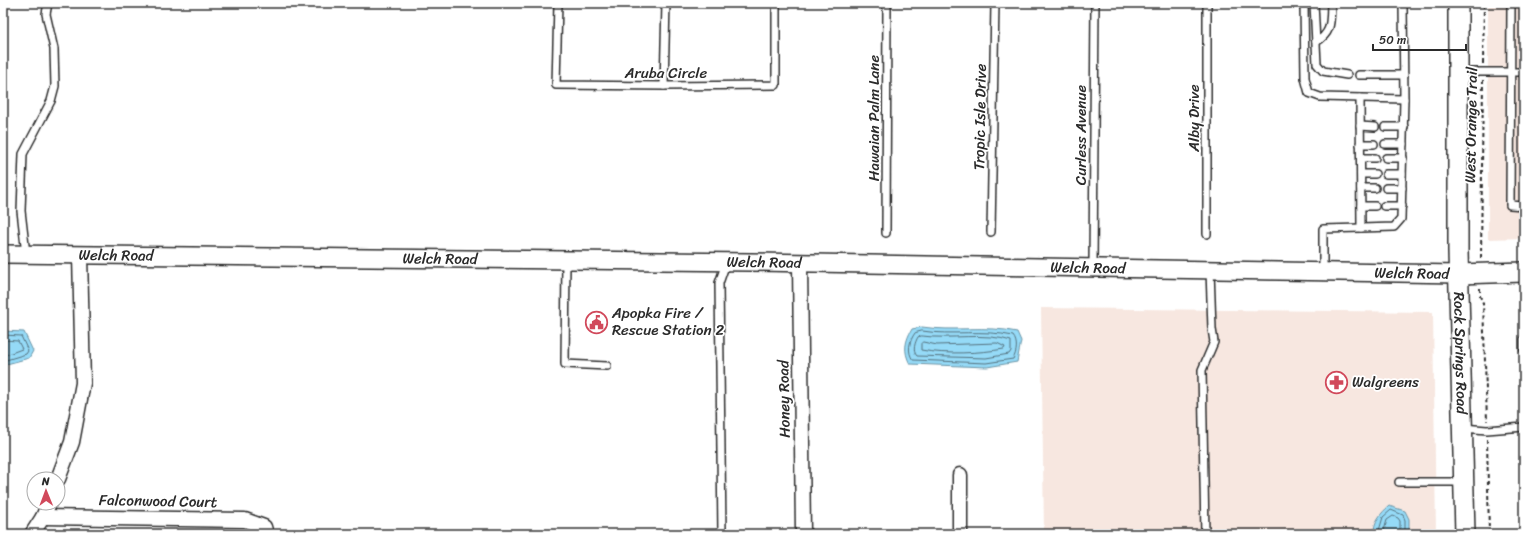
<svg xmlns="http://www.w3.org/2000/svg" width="1527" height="537" viewBox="0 0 1527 537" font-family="Sriracha,sans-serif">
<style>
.built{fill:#f7e7e0}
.water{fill:#95daf7;stroke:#6b94a5}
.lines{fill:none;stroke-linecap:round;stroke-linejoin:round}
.shore{stroke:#55717d;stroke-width:1}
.service-casing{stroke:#2b2b2b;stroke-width:10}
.minor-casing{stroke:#2b2b2b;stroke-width:17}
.tertiary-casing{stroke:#2b2b2b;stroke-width:20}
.secondary-casing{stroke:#2b2b2b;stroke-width:22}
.path{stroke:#2b2b2b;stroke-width:2;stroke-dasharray:4 3;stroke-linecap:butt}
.service{stroke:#fff;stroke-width:7}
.minor{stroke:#fff;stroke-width:14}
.tertiary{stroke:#fff;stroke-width:17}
.secondary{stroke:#fff;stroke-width:19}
.labels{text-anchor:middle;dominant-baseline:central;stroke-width:3.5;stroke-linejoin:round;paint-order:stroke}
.street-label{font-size:15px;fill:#2b2b2b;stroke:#fff}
.poi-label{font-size:15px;fill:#2b2b2b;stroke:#fff;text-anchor:start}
</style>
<rect width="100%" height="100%" fill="#fff"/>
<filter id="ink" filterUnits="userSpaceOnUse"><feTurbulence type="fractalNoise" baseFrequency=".025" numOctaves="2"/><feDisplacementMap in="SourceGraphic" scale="8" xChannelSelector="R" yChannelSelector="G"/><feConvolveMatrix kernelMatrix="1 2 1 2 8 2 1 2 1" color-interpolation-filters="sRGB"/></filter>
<g filter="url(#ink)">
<!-- built -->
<g class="built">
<polygon points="1488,3 1524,3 1524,238 1488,239"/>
<polygon points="1041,308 1433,312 1436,534 1044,534"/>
</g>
<!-- water -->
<g class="water">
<path d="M922 327C954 332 986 325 1017 332L1021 341 1017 362 987 367 910 364C903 351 905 341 912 329Z"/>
<polygon points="3,331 24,332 33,351 29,358 3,365"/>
<path d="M1389 506 1405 511 1409 519V534H1374C1373 522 1381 513 1389 506Z"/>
</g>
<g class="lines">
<!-- shore -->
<g class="shore">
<path d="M922 331C952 336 983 329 1013 336 1018 342 1017 352 1013 359L986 363 913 360C907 352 909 341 915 333Z"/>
<polyline points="3,335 21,336 28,351 26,354 3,361"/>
<path d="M922 336C949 340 986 332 1011 341V351L1009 354 986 358 917 356C912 351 915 342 918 337Z"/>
<polyline points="3,340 18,341 22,349 3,356"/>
<path d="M923 342 937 345 997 343 1005 347 1004 349C980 353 946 355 921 350V344Z"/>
<polyline points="1378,534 1383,517 1391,510 1403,515 1405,520 1405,534"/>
<polyline points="1383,534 1387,520 1393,516 1398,518 1400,521 1400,534"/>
</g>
<defs>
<g id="service">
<polyline points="558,3 556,85 664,86 776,85 776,3"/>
<polyline points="1207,3 1207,234"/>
<polyline points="1304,3 1305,78 1309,93 1320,97 1404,99 1403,3"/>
<polyline points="1314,3 1317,64 1323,71 1347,75"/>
<polyline points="1511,3 1510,205 1524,206"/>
<path d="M1316 42C1333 32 1330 21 1331 3"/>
<polyline points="1458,72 1524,72"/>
<polyline points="1359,75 1404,75"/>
<polyline points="664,86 666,3"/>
<polyline points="1360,98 1361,228 1394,227 1401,219 1404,99"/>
<polyline points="1360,126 1375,127"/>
<polyline points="1385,127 1404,127"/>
<polyline points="1360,144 1374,144"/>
<polyline points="1385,144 1403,144"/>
<polyline points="1361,158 1375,158"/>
<polyline points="1386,158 1403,158"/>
<polyline points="1361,174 1375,174"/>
<polyline points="1386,174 1402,174"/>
<polyline points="1361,188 1375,188"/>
<polyline points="1386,188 1402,188"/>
<polyline points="1361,206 1375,206"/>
<polyline points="1384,206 1402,206"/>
<polyline points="991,232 995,3"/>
<polyline points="886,233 887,3"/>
<polyline points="26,254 21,211 23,154 51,101 55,86 54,49 46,14 48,3"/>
<polyline points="566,261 565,364 607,366"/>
<polyline points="1093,267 1095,3"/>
<polyline points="1323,272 1323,229 1361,228"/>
<polyline points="1524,339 1524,350"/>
<polyline points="1463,428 1487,430 1524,427"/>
<polyline points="1399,482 1463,482"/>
<polyline points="722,534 719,283 726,263"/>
<polyline points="1205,534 1202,370 1214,342 1212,329 1210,270"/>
</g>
<g id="minor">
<polyline points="800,263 803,534"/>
<polyline points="960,475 960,534"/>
<polyline points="58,479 72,442 83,383 80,255"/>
<polyline points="43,517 245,520 264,527 266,534"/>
<polyline points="32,534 43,517 49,503"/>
</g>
<g id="tertiary">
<path id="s1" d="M3 254 750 262 1458 274"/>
</g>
<g id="secondary">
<path id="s2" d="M1458 3V251L1465 534"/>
<polyline points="1458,274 1524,272"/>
</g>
</defs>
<!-- service casing -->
<use href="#service" class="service-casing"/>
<!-- minor casing -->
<use href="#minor" class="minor-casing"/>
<!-- tertiary casing -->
<use href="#tertiary" class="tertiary-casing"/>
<!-- secondary casing -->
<use href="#secondary" class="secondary-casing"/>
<!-- path -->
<g class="path">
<polyline points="1483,64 1484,3"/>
<polyline points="1481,258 1483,80"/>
<polyline points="1480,288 1480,296 1483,303 1487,421"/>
<polyline points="1487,439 1489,534"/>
</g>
<!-- service -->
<use href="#service" class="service"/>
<!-- minor -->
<use href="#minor" class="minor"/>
<!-- tertiary -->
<use href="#tertiary" class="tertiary"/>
<!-- secondary -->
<use href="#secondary" class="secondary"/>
</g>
</g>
<!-- icons -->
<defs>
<symbol id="civic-ring" viewBox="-11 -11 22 22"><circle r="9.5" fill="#fff" stroke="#d1495b" stroke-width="1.5"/><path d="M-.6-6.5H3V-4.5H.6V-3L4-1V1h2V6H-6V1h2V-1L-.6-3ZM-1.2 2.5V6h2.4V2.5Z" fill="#d1495b"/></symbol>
<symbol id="pharmacy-ring" viewBox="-11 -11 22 22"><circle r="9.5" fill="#fff" stroke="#d1495b" stroke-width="1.5"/><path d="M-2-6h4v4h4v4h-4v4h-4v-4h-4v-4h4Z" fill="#d1495b"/></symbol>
</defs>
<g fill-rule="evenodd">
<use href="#civic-ring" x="584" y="310" width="25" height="25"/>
<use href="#pharmacy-ring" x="1324" y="370" width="25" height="25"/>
</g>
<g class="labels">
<!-- street labels -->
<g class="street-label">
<text x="666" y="73">Aruba Circle</text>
<text transform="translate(980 117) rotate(-89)">Tropic Isle Drive</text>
<text transform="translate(874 118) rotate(-90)">Hawaian Palm Lane</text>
<text transform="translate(1194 118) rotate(-90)">Alby Drive</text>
<text transform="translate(1471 125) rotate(-89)">West Orange Trail</text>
<text transform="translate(1081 135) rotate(-90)">Curless Avenue</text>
<text stroke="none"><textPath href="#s1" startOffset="113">Welch Road</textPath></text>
<text stroke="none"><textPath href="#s1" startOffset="437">Welch Road</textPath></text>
<text stroke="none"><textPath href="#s1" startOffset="761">Welch Road</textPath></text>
<text stroke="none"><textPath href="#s1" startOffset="1085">Welch Road</textPath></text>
<text stroke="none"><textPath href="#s1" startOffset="1409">Welch Road</textPath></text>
<text stroke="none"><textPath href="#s2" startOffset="350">Rock Springs Road</textPath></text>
<text transform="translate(784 399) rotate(-91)">Honey Road</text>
<text transform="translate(158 501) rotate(1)">Falconwood Court</text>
</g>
<!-- poi labels -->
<g class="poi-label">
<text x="612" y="313">Apopka Fire /<tspan x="612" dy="17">Rescue Station 2</tspan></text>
<text x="1352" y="382">Walgreens</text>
</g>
</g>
<!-- margin -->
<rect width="1527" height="537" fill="none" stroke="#fff" stroke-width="16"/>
<rect x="8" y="8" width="1511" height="521" fill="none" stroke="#2b2b2b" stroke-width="1.5" filter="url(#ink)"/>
<!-- north arrow -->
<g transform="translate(46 491) rotate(359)"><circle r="19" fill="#ffffff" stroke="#aaaaaa"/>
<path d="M0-3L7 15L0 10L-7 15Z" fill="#d1495b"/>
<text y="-6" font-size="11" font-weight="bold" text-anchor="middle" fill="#2b2b2b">N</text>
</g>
<!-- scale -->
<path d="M1373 44v6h93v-6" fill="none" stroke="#2b2b2b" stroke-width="2"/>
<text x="1379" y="44" font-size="12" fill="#2b2b2b" stroke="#ffffff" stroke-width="3" paint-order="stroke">50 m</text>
</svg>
